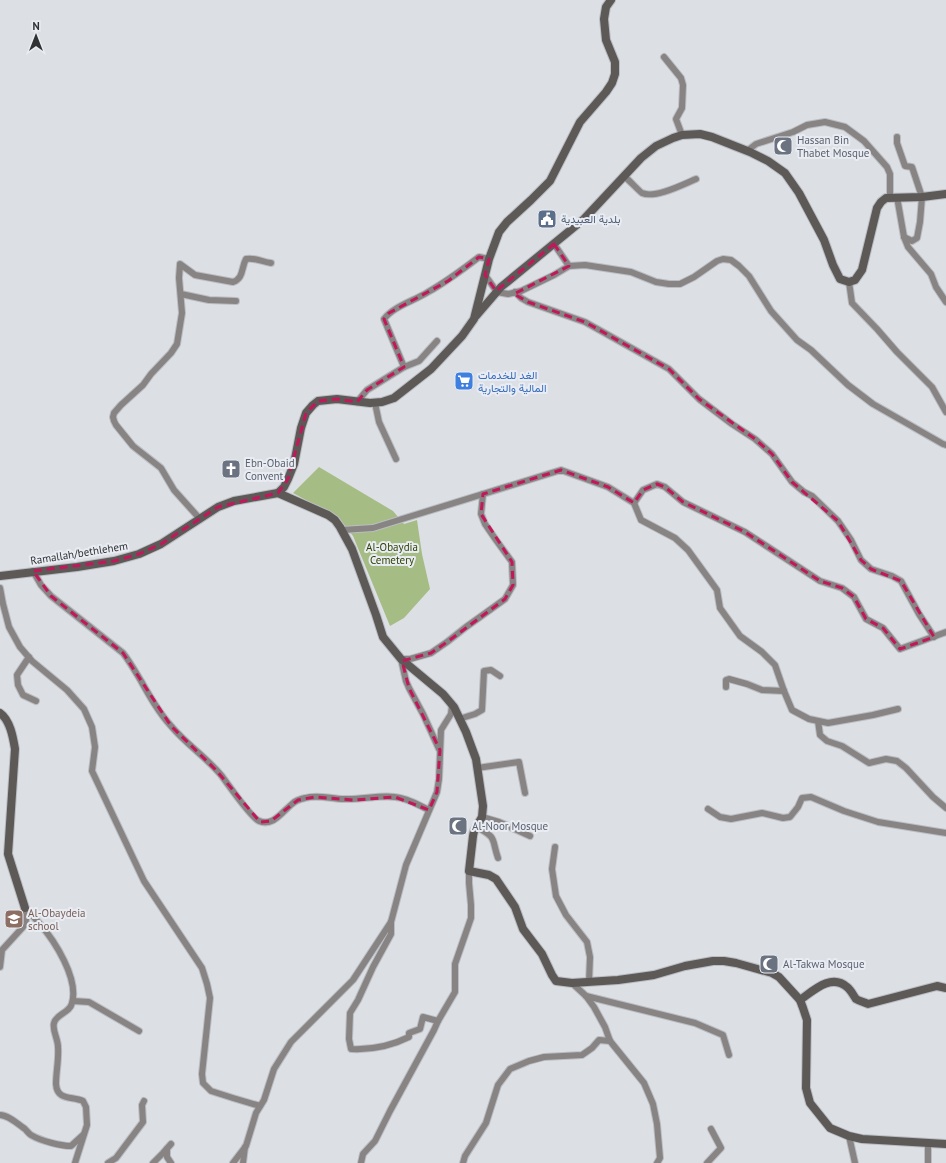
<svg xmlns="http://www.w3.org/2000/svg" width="946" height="1163" viewBox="0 0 946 1163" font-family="'PT Sans',Vazirmatn,sans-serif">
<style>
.green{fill:#a6bc85}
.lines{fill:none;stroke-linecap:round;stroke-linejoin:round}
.street-casing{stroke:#babdc2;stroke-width:8}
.secondary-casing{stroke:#babdc2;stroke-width:10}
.street{stroke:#878483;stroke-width:6}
.secondary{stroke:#5d5957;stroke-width:8}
.marked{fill:none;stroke:#c2185b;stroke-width:3;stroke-dasharray:8 5;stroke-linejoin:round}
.labels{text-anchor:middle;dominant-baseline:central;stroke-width:4;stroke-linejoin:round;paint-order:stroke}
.worship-label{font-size:11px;fill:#5b616d;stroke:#e9edf3;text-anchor:start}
.service-label{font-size:11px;fill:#4e5e75;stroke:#e9edf3;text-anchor:start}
.shop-label{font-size:11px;fill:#366cbe;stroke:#e9edf3;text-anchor:start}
.park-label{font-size:11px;fill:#2e4100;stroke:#e9edf3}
.street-label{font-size:11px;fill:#303234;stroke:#e9edf3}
.education-label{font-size:11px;fill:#785e54;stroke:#e9edf3;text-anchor:start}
</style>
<rect width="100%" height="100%" fill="#dce0e5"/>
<!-- green -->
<polygon class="green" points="319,467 393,511 404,524 417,520 422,554 430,589 404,618 390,626 353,536 337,517 293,493"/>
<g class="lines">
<defs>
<g id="street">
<polyline points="664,57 681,78 683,85 682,108 676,119 682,135"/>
<polyline points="897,137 897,143 905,166 912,167 922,197 920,222 917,238 912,241 904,237"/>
<polyline points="747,151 756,144 793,132 807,125 825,122 845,127 864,141 887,167 890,174 890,198"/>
<path d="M624 176C628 179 640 192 642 193 655 199 684 184 696 179"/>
<polyline points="897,197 904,237 908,247 931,274 936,287 946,302"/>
<polyline points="554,244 569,266"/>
<polyline points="485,275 497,292 508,294 521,291 554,275 569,266 585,265 631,272 656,282 669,284 680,284 694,277 717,261 723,259 731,260 739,266 749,276 771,311 797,340 811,350 848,385 873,404 943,444 946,445"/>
<polyline points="849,282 852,303 877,329 897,352 932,387 946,412"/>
<polyline points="515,292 521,298 528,302 585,322 669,369 699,399 732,424 755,439 772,454 792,482 804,492 812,496 838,521 851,540 861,560 871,569 892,576 901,581 919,614 934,637"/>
<polyline points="181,294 209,300 236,301"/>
<path d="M437 341 419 361 404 367 384 319C394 306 414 301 428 292 446 282 462 270 479 257L489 259"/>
<polyline points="357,402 367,390 404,367"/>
<polyline points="375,403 379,422 396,459"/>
<polyline points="634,503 643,490 657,484 665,487 683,502 745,532 820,581 842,588 854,597 866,619 883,628 900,649 946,632"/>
<path d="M200 519 174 490 161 468 133 446 116 425 114 421 113 417 114 413 121 405 143 385 151 374 171 353 177 344 182 313 179 278 180 264 195 275 233 282C244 278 241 268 246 259 255 257 262 262 271 263"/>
<polyline points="342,530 373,528 561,470 608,487 634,503 641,520 675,538 688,550 717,590 720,608 740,636 762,652 775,665 784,691 792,710 809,719 828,723 873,715 898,709"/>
<path d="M33 571 41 585 51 596 123 653C130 662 135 671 141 681 150 697 159 713 171 726 186 744 206 757 221 775 228 784 251 818 259 821 273 827 282 812 292 804 295 801 300 799 305 798 318 794 331 799 344 799 361 800 378 795 395 797 408 798 418 805 429 810"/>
<polyline points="0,588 3,604 9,627 20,647 32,661 67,690 84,709 92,727 95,747 92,771 144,881 202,968 207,984 210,998 202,1074 203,1083 211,1091 233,1098 260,1106"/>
<polyline points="29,657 17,675 18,685 23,695 36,701"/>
<polyline points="726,687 726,680 729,679 747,684 762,690 784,691"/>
<polyline points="459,719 475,714 482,710 484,671 491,670 500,676"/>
<polyline points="818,721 820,735 827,741 842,746 869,763 886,759 897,761 906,768 933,797 946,808"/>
<polyline points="439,749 423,714 409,688 406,681 401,659 410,659 431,653 447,642 466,627 480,617 505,599 513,585 512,562 496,540 485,524 481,514 483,494"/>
<polyline points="477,768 519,762 525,793"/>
<polyline points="708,809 720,817 731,819 762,813 783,818 790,817 798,807 802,798 811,797 844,811 878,822 946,833"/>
<polyline points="482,817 499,822 530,836"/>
<path d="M477 827C498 839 491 838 498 858"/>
<polyline points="555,847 552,869 556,896 566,915 587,942 590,957 589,982"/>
<path d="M25 908C29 913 35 918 39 923 55 941 79 979 72 1003 70 1013 56 1014 54 1023 52 1030 58 1039 58 1047 59 1059 56 1072 56 1084 57 1101 72 1096 83 1101L86 1107 87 1125 75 1163"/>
<path d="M391 922V934L373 967 358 1000 350 1013 349 1039 351 1049C372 1050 391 1046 409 1037V1033L420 1029 423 1017 438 1021"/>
<polyline points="0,967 2,950 23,927 26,920 25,908"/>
<polyline points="572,983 586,996 594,1007 605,1027 610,1041 644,1083 653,1104 657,1124 660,1158 657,1163"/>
<polyline points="586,996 695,1023 723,1035 729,1055"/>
<polyline points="73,1001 89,1002 139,1031"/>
<path d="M0 1115C8 1115 18 1124 25 1129 27 1131 29 1134 31 1135 41 1141 61 1146 71 1146L83 1135"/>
<polyline points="849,1136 855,1163"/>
<polyline points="167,1149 167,1157 171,1163"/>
<polyline points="108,1163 116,1158 143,1122 142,1105 144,1101"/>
<polyline points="153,1163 163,1153 171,1144"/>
<polyline points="233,1163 246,1146 256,1113 264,1100 274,1069 291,1042 353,980 391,922 406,865 437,792 439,779 441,730 451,714 452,705"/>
<polyline points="243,1163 245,1147"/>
<polyline points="361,1163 363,1154 375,1141 390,1111 434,1030 438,1021 455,992 455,964 471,918 471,905 469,883 469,871"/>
<polyline points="463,1163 465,1156 486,1123 498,1085 510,1069 529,1061 544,1057 582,1055 592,1048 599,1040 610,1041"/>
<polyline points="707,1163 721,1148 711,1129"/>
<polyline points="928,1163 928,1143"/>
</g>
<g id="secondary">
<polyline points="476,316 501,287 584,219 641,158 656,146 673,138 682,135 700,134 712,137 750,152 768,161 785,173 799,193 824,240 833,265 840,279 849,282 855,280 862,270 877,208 881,202 886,198 922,197 946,194"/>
<polyline points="278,493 328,515 335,520 340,527 352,549 376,615 383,637 401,659 443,694 454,707 466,732 476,759 483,806 482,817 474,831 473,836 469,871 489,875 496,879 515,907 523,929 542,954 552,975 556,981 572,983 618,980 654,975 685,966 713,961 724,961 736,963 772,973 779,977 800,1000 803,1008 807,1020 806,1088 810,1103 830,1128 849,1136 862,1139 946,1144"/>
<polyline points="0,576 77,567 114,561 139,554 161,544 218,507 234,501 278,493 284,487 288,479 294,464 301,428 306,413 313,405 318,401 337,399 370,403 382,402 394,398 431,369 462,336 474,319 489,259 499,232 507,222 531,200 550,181 580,122 606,92 612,83 615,74 615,62 606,40 604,19 606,7 611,0"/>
<path d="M0 713C10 720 13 737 15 749L8 854 25 908"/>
<path d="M800 1000C813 991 831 973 847 987 851 990 853 995 856 999 859 1001 864 1002 868 1004L937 986 946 988"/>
</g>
</defs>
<!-- street casing -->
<use href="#street" class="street-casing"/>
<!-- secondary casing -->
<use href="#secondary" class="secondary-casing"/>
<!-- street -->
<use href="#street" class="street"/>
<!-- secondary -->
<use href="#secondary" class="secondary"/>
</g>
<!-- marked area -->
<path class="marked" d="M554 244 569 266 514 294 528 302 585 322 669 369 699 399 755 439 772 454 792 482 838 521 861 560 871 569 901 581 934 637 900 649 883 628 866 619 854 597 842 588 820 581 745 532 683 502 665 487 657 484 643 490 634 503 608 487 561 470 483 494 481 514 512 562 513 585 505 599 447 642 431 653 402 661 409 688 440 750 437 792 429 810 395 797 354 800 315 797 298 800 271 821 260 822 216 770 171 726 123 653 51 596 33 571 114 561 139 554 161 544 218 507 278 493 288 479 306 413 318 401 337 399 357 402 367 390 404 367 384 319 389 313 448 281 479 257 489 259 485 275 496 291Z"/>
<!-- icons -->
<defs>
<symbol id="mosque-square" viewBox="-11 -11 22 22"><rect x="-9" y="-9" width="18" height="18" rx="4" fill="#6b7280" stroke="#e9edf3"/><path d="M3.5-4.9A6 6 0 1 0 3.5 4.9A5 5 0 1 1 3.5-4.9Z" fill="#fff"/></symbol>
<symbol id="civic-square" viewBox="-11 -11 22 22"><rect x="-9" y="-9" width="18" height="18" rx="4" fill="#5c6f8a" stroke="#e9edf3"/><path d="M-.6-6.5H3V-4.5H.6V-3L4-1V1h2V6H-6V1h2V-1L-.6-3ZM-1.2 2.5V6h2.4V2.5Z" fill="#fff"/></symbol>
<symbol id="supermarket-square" viewBox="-11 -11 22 22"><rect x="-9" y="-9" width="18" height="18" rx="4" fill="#3f7fe0" stroke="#e9edf3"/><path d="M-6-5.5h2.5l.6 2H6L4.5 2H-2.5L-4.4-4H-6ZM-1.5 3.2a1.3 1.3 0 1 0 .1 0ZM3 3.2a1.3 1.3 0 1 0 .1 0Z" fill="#fff"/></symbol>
<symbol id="church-square" viewBox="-11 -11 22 22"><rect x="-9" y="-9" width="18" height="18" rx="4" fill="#6b7280" stroke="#e9edf3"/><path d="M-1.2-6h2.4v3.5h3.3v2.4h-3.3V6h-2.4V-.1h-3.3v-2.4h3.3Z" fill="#fff"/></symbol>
<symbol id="school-square" viewBox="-11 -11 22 22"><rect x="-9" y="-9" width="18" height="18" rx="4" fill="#8d6e63" stroke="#e9edf3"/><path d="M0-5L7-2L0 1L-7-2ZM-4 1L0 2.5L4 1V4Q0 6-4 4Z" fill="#fff"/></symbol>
</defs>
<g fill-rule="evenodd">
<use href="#mosque-square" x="772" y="135" width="22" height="22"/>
<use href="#civic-square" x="536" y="208" width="22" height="22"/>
<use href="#supermarket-square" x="453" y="370" width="22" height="22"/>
<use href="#church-square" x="220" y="458" width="22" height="22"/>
<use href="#mosque-square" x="447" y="815" width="22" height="22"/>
<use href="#school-square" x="3" y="908" width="22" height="22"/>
<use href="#mosque-square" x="758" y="953" width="22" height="22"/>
</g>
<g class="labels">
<!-- worship labels -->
<g class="worship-label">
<text x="797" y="140">Hassan Bin<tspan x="797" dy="13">Thabet Mosque</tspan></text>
<text x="245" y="463">Ebn-Obaid<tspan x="245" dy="13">Convent</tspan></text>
<text x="472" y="826">Al-Noor Mosque</text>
<text x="783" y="964">Al-Takwa Mosque</text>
</g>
<!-- service labels -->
<g class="service-label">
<text x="561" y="219">بلدية العبيدية</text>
</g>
<!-- shop labels -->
<g class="shop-label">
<text x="478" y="375">الغد للخدمات<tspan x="478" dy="13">المالية والتجارية</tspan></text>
</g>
<!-- park labels -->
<g class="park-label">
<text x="392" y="547">Al-Obaydia<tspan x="392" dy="13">Cemetery</tspan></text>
</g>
<!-- street labels -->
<g class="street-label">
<text transform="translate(79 553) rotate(-9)">Ramallah/bethlehem</text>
</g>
<!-- education labels -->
<g class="education-label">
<text x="28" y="913">Al-Obaydeia<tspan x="28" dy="13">school</tspan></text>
</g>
</g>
<!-- north arrow -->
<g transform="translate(36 36)" stroke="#e9edf3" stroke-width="3" paint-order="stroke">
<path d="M0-3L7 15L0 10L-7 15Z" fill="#303234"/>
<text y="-6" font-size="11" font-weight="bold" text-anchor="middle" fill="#303234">N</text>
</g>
</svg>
